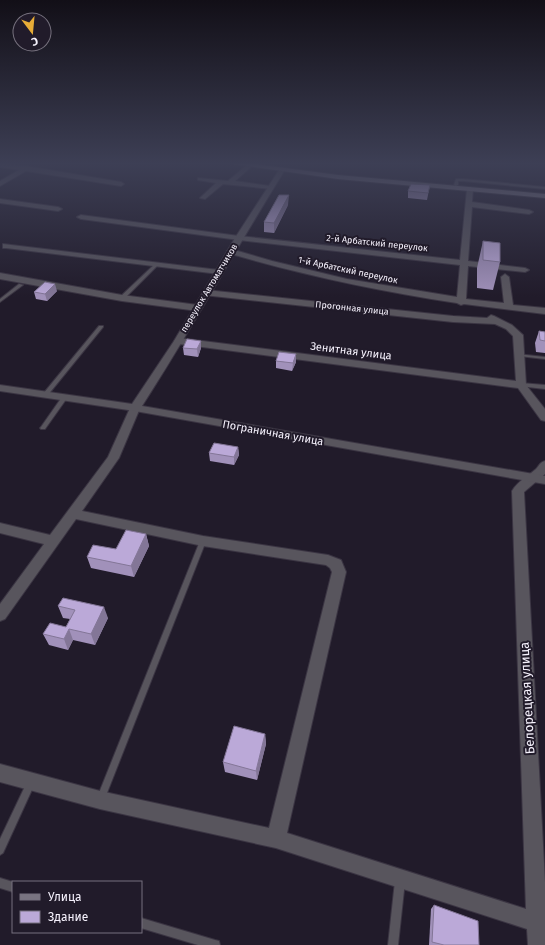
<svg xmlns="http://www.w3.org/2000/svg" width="545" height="945" viewBox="0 0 545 945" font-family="'Fira Sans',sans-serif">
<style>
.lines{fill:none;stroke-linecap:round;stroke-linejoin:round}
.service-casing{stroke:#3b3543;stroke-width:2}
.minor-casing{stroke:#3b3543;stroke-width:2}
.tertiary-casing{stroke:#3b3543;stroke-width:2}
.secondary-casing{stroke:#3b3543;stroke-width:2}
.service{fill:#58555d;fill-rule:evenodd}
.minor{fill:#58555d;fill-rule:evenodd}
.tertiary{fill:#58555d;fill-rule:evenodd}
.secondary{fill:#797481;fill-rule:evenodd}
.wall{fill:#a191ba}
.shaded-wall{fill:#837697}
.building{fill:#bba9d8;stroke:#837697}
.labels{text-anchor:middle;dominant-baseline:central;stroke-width:4;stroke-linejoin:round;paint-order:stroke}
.far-street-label{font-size:9px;fill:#f6f2fd;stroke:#211b2a}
.street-label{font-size:11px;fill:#f6f2fd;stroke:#211b2a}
.near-street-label{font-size:13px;fill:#f6f2fd;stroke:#211b2a}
</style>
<rect width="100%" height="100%" fill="#211b2a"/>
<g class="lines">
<defs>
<g id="service">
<polygon points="456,179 463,179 545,187 545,189 463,181 458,181 458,185 456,186 454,185"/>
<polygon points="156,263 159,264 124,299 120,299 120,297"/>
<polygon points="19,284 23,285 0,302 0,299"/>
<polygon points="99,326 103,326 103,327 47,396 43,396 42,395 43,394"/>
<polygon points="517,354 545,357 545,359 519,356 517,355"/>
<polygon points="521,383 545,385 545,389 519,386 518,385 519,384"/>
<polygon points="64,396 67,398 45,429 41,429 40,428 41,427 62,397"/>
<polygon points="203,538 205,539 206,541 105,798 104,801 101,802 98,801 97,798 200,541 201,539"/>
<polygon points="31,779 34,780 35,783 3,853 0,855 0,839 28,780"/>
<polygon points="400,876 403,878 405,881 398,945 388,945 395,881 397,878"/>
<polygon points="0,878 13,882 13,892 0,888"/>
<polygon points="141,918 215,940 219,941 220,945 198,945 141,928"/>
</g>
<g id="minor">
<polygon points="0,164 26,166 121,182 124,184 121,186 26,171 0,186 0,181 19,170 0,167"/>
<polygon points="250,164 252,166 251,167 235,181 270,186 273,188 272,189 223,184 205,199 200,198 216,183 198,180 198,178 228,181 247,165"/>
<path d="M470 187 473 189 472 202 529 210 533 212 529 214 472 207 468 261 525 268 529 270 525 272 468 266 466 299 504 303 501 277 505 274 509 277 513 305 545 308V314L464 304 461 305 457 303C379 291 303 275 228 253L227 251 231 249 272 261 347 279 457 297 460 265 239 240 81 219 77 217 81 215 239 236 460 260 467 189Z"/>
<polygon points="0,199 58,207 62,209 58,211 0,203"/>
<polygon points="3,244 219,270 223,272 219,274 6,248 3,248"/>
<polygon points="0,273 122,295 198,305 202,308 198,311 122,301 0,279"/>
<polygon points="206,290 453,316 487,318 491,315 494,316 512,325 523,335 526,385 545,409 545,421 541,420 518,388 179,344 174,341 179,338 516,381 513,336 506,329 495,324 453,322 203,295 202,293 203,291"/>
<path d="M135 405 139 406 140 408 119 458 82 511 203 536 328 555 341 560 346 572 287 833 526 909 512 491C518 481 527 477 536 469 539 466 540 462 545 461V474L524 492 545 882V945H528L527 929 276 848 100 809 0 782V764L100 791 269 828 332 572 330 568 326 565 203 546 76 519 5 619 0 621V604L44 544 0 533V523L50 535 108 457 130 408 131 406Z"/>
</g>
<path id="tertiary" d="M281 167 286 168C237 247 192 328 142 406L545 476V484L135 411 0 391V385L132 404 174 341 235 238Z"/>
<polygon id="secondary" points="234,164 255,164 338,175 545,194 545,198 338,179"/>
</defs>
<!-- service casing -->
<use href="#service" class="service-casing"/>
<!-- minor casing -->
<use href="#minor" class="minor-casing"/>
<!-- tertiary casing -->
<use href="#tertiary" class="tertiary-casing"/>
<!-- secondary casing -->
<use href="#secondary" class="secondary-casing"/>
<!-- service -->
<use href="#service" class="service"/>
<!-- minor -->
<use href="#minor" class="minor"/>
<!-- tertiary -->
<use href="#tertiary" class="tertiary"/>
<!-- secondary -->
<use href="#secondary" class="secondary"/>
</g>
<!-- wall -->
<g class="wall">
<polygon points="430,185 427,200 408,198 408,191"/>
<polygon points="288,205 274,233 264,232 264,222"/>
<polygon points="483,241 500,262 493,290 477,288 477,268"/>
<polygon points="57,291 47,301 36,299 34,292"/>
<polygon points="539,331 545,332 545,353 536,352 535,343"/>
<polygon points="201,341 201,348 198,357 184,355 183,348"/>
<polygon points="276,361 296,362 292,371 276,368"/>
<polygon points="238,447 239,455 234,465 210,461 209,453"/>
<polygon points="146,534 149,546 134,577 91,568 87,557 116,549"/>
<polygon points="63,598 108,618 95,645 73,640 68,650 49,645 43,634 66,627 70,619 63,618 58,606"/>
<polygon points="265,734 266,744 257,780 225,772 223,762"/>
<polygon points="434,905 479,945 429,945 431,909"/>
</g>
<!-- shaded-wall -->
<g class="shaded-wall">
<polygon points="289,195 288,205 274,233 274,223"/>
<polygon points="55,284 57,291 47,301 45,294"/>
<polygon points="201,341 201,348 198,357 197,349"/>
<polygon points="296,354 296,362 292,371 293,363"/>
<polygon points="238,447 239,455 234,465 234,457"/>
<polygon points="146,534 149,546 134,577 131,566"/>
<polygon points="104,607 108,618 95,645 91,634"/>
<polygon points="69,629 73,640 68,650 64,639"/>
<polygon points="265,734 266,744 257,780 256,771"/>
</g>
<!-- building -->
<g class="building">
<polygon points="411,184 430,185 428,193 408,191"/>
<polygon points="279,195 289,195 274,223 264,222"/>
<polygon points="483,241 500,243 500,262 483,260"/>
<polygon points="45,282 55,284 45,294 34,292"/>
<polygon points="539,331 545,332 545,341 540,340"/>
<polygon points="187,339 201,341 197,349 183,348"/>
<polygon points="279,352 296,354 293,363 276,361"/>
<polygon points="214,443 238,447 234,457 209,453"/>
<polygon points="126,530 146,534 131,566 87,557 93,545 116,549"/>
<polygon points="63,598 104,607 91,634 69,629 64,639 43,634 50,623 66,627 75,610 58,606"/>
<polygon points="234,726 265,734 256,771 223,762"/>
<polygon points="434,905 478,921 479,945 444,945 432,942"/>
</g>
<!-- sky -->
<linearGradient id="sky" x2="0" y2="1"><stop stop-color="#120f17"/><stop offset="0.55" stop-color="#3d3f55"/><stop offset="1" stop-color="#3d3f55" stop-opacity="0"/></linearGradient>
<rect width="545" height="297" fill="url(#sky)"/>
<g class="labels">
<!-- far-street labels -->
<g class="far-street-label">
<text transform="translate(377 243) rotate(6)">2-й Арбатский переулок</text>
<text transform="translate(348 270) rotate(12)">1-й Арбатский переулок</text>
<text transform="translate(209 288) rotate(-59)">переулок Автоматчиков</text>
<text transform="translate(352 308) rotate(6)">Прогонная улица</text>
</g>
<!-- street labels -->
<g class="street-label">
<text transform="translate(351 351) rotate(7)">Зенитная улица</text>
<text transform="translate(273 433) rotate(10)">Пограничная улица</text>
</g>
<!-- near-street labels -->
<g class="near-street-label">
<text transform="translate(527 698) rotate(-93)">Белорецкая улица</text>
</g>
</g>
<!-- legend -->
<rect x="12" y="881" width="130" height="52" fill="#211b2a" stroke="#76717e"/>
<rect x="20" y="894" width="20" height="6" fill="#797481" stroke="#76717e"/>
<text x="48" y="901" font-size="12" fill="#f6f2fd">Улица</text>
<rect x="20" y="911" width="20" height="12" fill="#bba9d8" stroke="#76717e"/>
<text x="48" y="921" font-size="12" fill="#f6f2fd">Здание</text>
<!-- north arrow -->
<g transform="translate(32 32) rotate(164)"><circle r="19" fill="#211b2a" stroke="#76717e"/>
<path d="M0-3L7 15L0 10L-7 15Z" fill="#e7ac37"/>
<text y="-6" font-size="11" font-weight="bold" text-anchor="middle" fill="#f6f2fd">С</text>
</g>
</svg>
